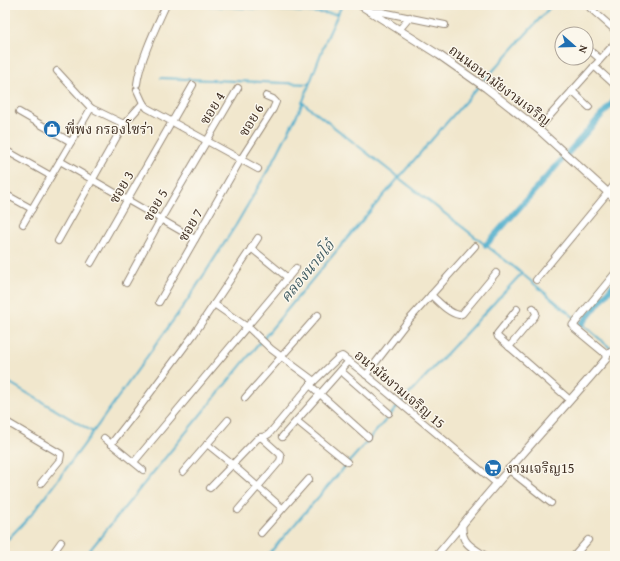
<svg xmlns="http://www.w3.org/2000/svg" width="620" height="561" viewBox="0 0 620 561" font-family="'Gentium Book Plus','Noto Serif Thai',serif">
<style>
.lines{fill:none;stroke-linecap:round;stroke-linejoin:round}
.stream{stroke:#4dadcc;stroke-width:2}
.canal{stroke:#4dadcc;stroke-width:6}
.minor-casing{stroke:#968876;stroke-width:8}
.tertiary-casing{stroke:#968876;stroke-width:9}
.minor{stroke:#fff;stroke-width:6}
.tertiary{stroke:#fff;stroke-width:7}
.labels{text-anchor:middle;dominant-baseline:central;stroke-width:3;stroke-linejoin:round;paint-order:stroke}
.street-label{font-size:14px;fill:#3b2a1e;stroke:#fbf7ec}
.poi-label{font-size:14px;fill:#3b2a1e;stroke:#fbf7ec;text-anchor:start}
.water-label{font-size:15px;font-style:italic;fill:#425e64;stroke:#fbf7ec}
</style>
<rect width="100%" height="100%" fill="#fbf7ec"/>
<filter id="ink" filterUnits="userSpaceOnUse"><feTurbulence type="fractalNoise" baseFrequency=".025" numOctaves="2"/><feDisplacementMap in="SourceGraphic" scale="8" xChannelSelector="R" yChannelSelector="G"/><feConvolveMatrix kernelMatrix="1 2 1 2 8 2 1 2 1" color-interpolation-filters="sRGB"/></filter>
<filter id="wash" filterUnits="userSpaceOnUse"><feTurbulence type="fractalNoise" baseFrequency=".012" numOctaves="4" result="noise"/><feDisplacementMap in="SourceGraphic" scale="16" xChannelSelector="R" yChannelSelector="G"/><feGaussianBlur stdDeviation="0.9" result="paint"/><feColorMatrix in="noise" values="0 0 0 0 0 0 0 0 0 0 0 0 0 0 0 0 0 1.4 0 .05"/><feComposite in="paint" operator="in"/></filter>
<g filter="url(#wash)">
<rect width="100%" height="100%" fill="#f1e7cd"/>
<g class="lines">
<!-- stream -->
<g class="stream">
<polyline points="200,5 338,14"/>
<polyline points="161,78 309,84"/>
<polyline points="482,83 552,5"/>
<polyline points="302,102 399,178 514,267 576,319"/>
<polyline points="579,321 615,352"/>
<polyline points="5,380 93,432"/>
<polyline points="5,542 32,514 83,446 187,301 236,225 275,158 300,109 326,40 342,5"/>
<path d="M85 556C214 398 343 239 479 86"/>
<polyline points="267,556 398,406 522,273"/>
</g>
<!-- canal -->
<g class="canal">
<polyline points="486,245 615,100"/>
<polyline points="582,324 615,283"/>
</g>
</g>
</g>
<g filter="url(#ink)">
<g class="lines">
<defs>
<g id="minor">
<polyline points="590,8 615,30"/>
<polyline points="371,12 382,12 445,25"/>
<polyline points="399,30 410,17"/>
<polyline points="586,47 600,59"/>
<polyline points="594,66 615,85"/>
<polyline points="57,71 91,108 124,124"/>
<path d="M137 84C140 60 156 27 166 5"/>
<polyline points="137,90 143,103 147,108 258,169"/>
<polyline points="572,91 589,107"/>
<polyline points="19,112 71,142"/>
<polyline points="538,129 615,43"/>
<polyline points="5,150 51,176"/>
<polyline points="60,161 195,239"/>
<polyline points="5,194 32,209"/>
<polyline points="23,224 91,108"/>
<polyline points="58,241 124,124 143,103"/>
<polyline points="251,248 288,278"/>
<polyline points="91,263 193,85"/>
<polyline points="536,280 615,184"/>
<polyline points="126,283 161,219 238,88"/>
<path d="M431 295C439 302 448 313 459 315L462 314 496 273"/>
<polyline points="159,302 241,159 273,109 276,102 273,99 266,96"/>
<polyline points="214,304 250,329 271,349 314,381"/>
<polyline points="517,309 497,334 498,337 570,400"/>
<polyline points="509,347 535,316 536,313 533,308"/>
<polyline points="606,356 615,348"/>
<polyline points="341,371 389,413"/>
<polyline points="366,375 407,322 475,246"/>
<polyline points="310,385 368,437"/>
<polyline points="245,398 318,315"/>
<polyline points="5,421 61,454 60,460 41,483"/>
<polyline points="297,421 347,462"/>
<polyline points="282,437 349,361"/>
<polyline points="104,438 143,470"/>
<polyline points="111,444 136,412 194,334 258,238"/>
<polyline points="207,444 233,465 282,508"/>
<polyline points="134,462 296,268"/>
<polyline points="508,469 551,503"/>
<polyline points="183,472 228,420"/>
<path d="M210 488 257 439C261 437 265 437 269 434L310 385 338 358 342 356 359 369 496 483"/>
<polyline points="238,510 280,461 281,457 280,454 261,437"/>
<polyline points="261,533 309,479"/>
<polyline points="51,556 61,542"/>
<polyline points="436,556 462,525"/>
<polyline points="574,556 588,540"/>
</g>
<g id="tertiary">
<polyline points="360,5 439,55 486,88 538,129 615,199"/>
<path d="M485 556C471 547 461 543 462 525 508 468 558 415 606 359V356L605 353 576 329 573 325 615 274"/>
</g>
</defs>
<!-- minor casing -->
<use href="#minor" class="minor-casing"/>
<!-- tertiary casing -->
<use href="#tertiary" class="tertiary-casing"/>
<!-- minor -->
<use href="#minor" class="minor"/>
<!-- tertiary -->
<use href="#tertiary" class="tertiary"/>
</g>
</g>
<!-- icons -->
<defs>
<symbol id="shop-disc" viewBox="-11 -11 22 22"><circle r="9.5" fill="#1f6fb2" stroke="#fbf7ec"/><path d="M-5-2.5h2.3a2.7 3.5 0 0 1 5.4 0H5L5.5 6h-11ZM-1.5-2.5h3a1.5 2.3 0 0 0-3 0Z" fill="#fff"/></symbol>
<symbol id="supermarket-disc" viewBox="-11 -11 22 22"><circle r="9.5" fill="#1f6fb2" stroke="#fbf7ec"/><path d="M-6-5.5h2.5l.6 2H6L4.5 2H-2.5L-4.4-4H-6ZM-1.5 3.2a1.3 1.3 0 1 0 .1 0ZM3 3.2a1.3 1.3 0 1 0 .1 0Z" fill="#fff"/></symbol>
</defs>
<g fill-rule="evenodd">
<use href="#shop-disc" x="42" y="119" width="20" height="20"/>
<use href="#supermarket-disc" x="483" y="458" width="20" height="20"/>
</g>
<g class="labels">
<!-- street labels -->
<g class="street-label">
<text transform="translate(500 85) rotate(37)">ถนนอนามัยงามเจริญ</text>
<text transform="translate(212 108) rotate(-59)">ซอย 4</text>
<text transform="translate(251 120) rotate(-59)">ซอย 6</text>
<text transform="translate(121 187) rotate(-60)">ซอย 3</text>
<text transform="translate(155 205) rotate(-60)">ซอย 5</text>
<text transform="translate(190 225) rotate(-60)">ซอย 7</text>
<text transform="translate(400 389) rotate(40)">อนามัยงามเจริญ 15</text>
</g>
<!-- poi labels -->
<g class="poi-label">
<text x="65" y="129">พี่พง กรองโซร่า</text>
<text x="506" y="468">งามเจริญ15</text>
</g>
<!-- water labels -->
<g class="water-label">
<text transform="translate(307 271) rotate(-50)">คลองนายโอ๋</text>
</g>
</g>
<!-- margin -->
<rect width="620" height="561" fill="none" stroke="#fbf7ec" stroke-width="20"/>
<!-- north arrow -->
<g transform="translate(574 46) rotate(110)"><circle r="19" fill="#fbf7ec" stroke="#aea59a"/>
<path d="M0-3L7 15L0 10L-7 15Z" fill="#1f6fb2"/>
<text y="-6" font-size="11" font-weight="bold" text-anchor="middle" fill="#3b2a1e">N</text>
</g>
</svg>
